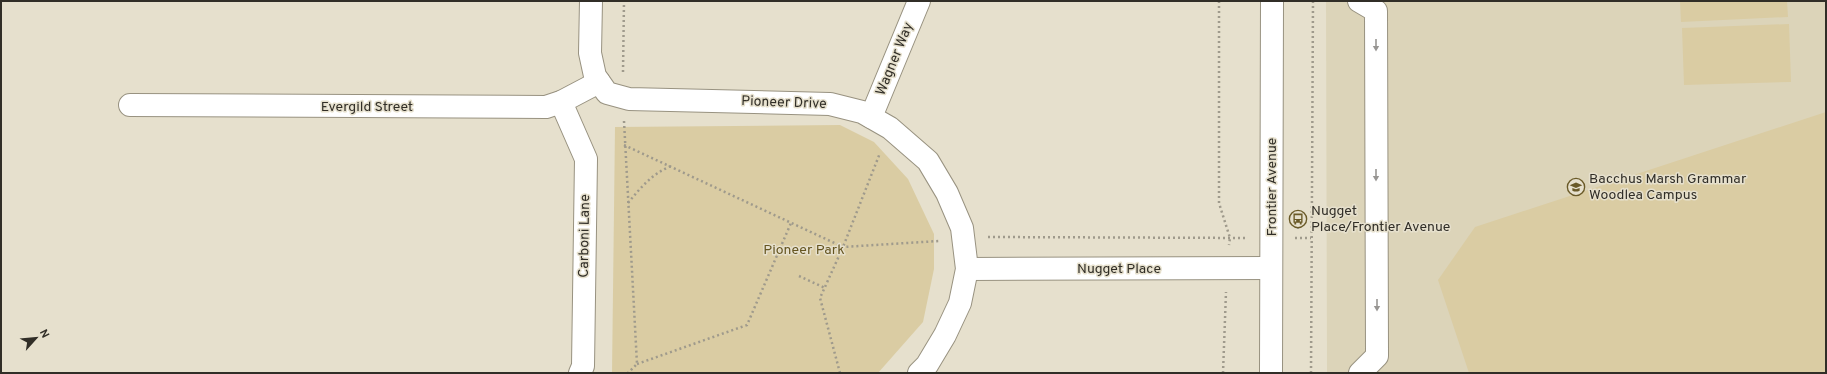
<svg xmlns="http://www.w3.org/2000/svg" width="1827" height="374" viewBox="0 0 1827 374" font-family="Overpass,sans-serif">
<style>
.built{fill:#dcd4b9}
.green{fill:#dacca3}
.lines{fill:none;stroke-linecap:round;stroke-linejoin:round}
.minor-casing{stroke:#989280;stroke-width:24}
.path{stroke:#9f9a8c;stroke-width:2.5;stroke-dasharray:2 3;stroke-linecap:butt}
.minor{stroke:#fff;stroke-width:22}
.oneway{fill:#989693}
.labels{text-anchor:middle;dominant-baseline:central;stroke-width:3;stroke-linejoin:round;paint-order:stroke}
.street-label{font-size:14px;fill:#312e27;stroke:#e6e0cd}
.poi-label{font-size:14px;fill:#312e27;stroke:#e6e0cd;text-anchor:start}
.park-label{font-size:14px;fill:#655520;stroke:#e6e0cd}
</style>
<rect width="100%" height="100%" fill="#e6e0cd"/>
<!-- built -->
<polygon class="built" points="1326,1 1826,1 1826,373 1327,373"/>
<!-- green -->
<g class="green">
<polygon points="1680,1 1787,1 1788,17 1681,22"/>
<polygon points="1789,24 1791,82 1684,85 1682,28"/>
<polygon points="1826,112 1826,373 1469,373 1438,280 1475,227"/>
<polygon points="840,125 874,142 908,179 934,234 934,269 923,322 878,373 612,373 615,127"/>
</g>
<g class="lines">
<defs>
<g id="minor">
<polyline points="591,1 590,53 595,76 607,93 629,99 830,104 862,112 890,128 928,161 947,193 962,228 967,269 960,303 945,335 927,365 919,373"/>
<polyline points="1359,1 1376,11 1377,356 1360,373"/>
<polyline points="561,102 586,159 583,366 580,373"/>
<polyline points="130,105 546,107 561,102 599,82"/>
<polyline points="871,117 919,1"/>
<polyline points="967,269 1271,268"/>
<polyline points="1271,373 1272,1"/>
</g>
</defs>
<!-- minor casing -->
<use href="#minor" class="minor-casing"/>
<!-- path -->
<g class="path">
<polyline points="1219,1 1219,203 1230,238 1229,245"/>
<polyline points="623,72 624,1"/>
<polyline points="624,121 637,364 628,373"/>
<polyline points="624,145 843,247 939,241"/>
<path d="M628 203C641 187 652 174 671 166"/>
<polyline points="1298,229 1298,219"/>
<polyline points="988,237 1248,238"/>
<polyline points="1295,238 1311,238"/>
<polyline points="799,276 825,288"/>
<polyline points="637,364 747,325 791,223"/>
<polyline points="840,373 820,298 843,247 880,153"/>
<polyline points="1223,373 1226,292"/>
<polyline points="1311,373 1313,1"/>
</g>
<!-- minor -->
<use href="#minor" class="minor"/>
</g>
<!-- one-way arrows -->
<defs><path id="oneway-solid" d="M-6-.8H1V-3.2L6.5 0L1 3.2V.8H-6Z"/></defs>
<g class="oneway">
<use href="#oneway-solid" transform="translate(1376 45) rotate(90)"/>
<use href="#oneway-solid" transform="translate(1376 175) rotate(90)"/>
<use href="#oneway-solid" transform="translate(1377 305) rotate(90)"/>
</g>
<!-- icons -->
<defs>
<symbol id="school-ring" viewBox="-11 -11 22 22"><circle r="9.5" fill="#e6e0cd" stroke="#6a5a28" stroke-width="1.5"/><path d="M0-5L7-2L0 1L-7-2ZM-4 1L0 2.5L4 1V4Q0 6-4 4Z" fill="#6a5a28"/></symbol>
<symbol id="bus-ring" viewBox="-11 -11 22 22"><circle r="9.5" fill="#e6e0cd" stroke="#6a5a28" stroke-width="1.5"/><path d="M-5-6H5V4H4V6H2V4H-2V6H-4V4H-5ZM-3.5-4V0h7V-4ZM-3.5 1.2v1.5H-2V1.2ZM2 1.2v1.5H3.5V1.2Z" fill="#6a5a28"/></symbol>
</defs>
<g fill-rule="evenodd">
<use href="#school-ring" x="1566" y="177" width="20" height="20"/>
<use href="#bus-ring" x="1288" y="209" width="20" height="20"/>
</g>
<g class="labels">
<!-- street labels -->
<g class="street-label">
<text transform="translate(895 59) rotate(-68)">Wagner Way</text>
<text transform="translate(784 103) rotate(2)">Pioneer Drive</text>
<text x="367" y="107">Evergild Street</text>
<text transform="translate(1272 187) rotate(-90)">Frontier Avenue</text>
<text transform="translate(585 236) rotate(-89)">Carboni Lane</text>
<text x="1119" y="269">Nugget Place</text>
</g>
<!-- poi labels -->
<g class="poi-label">
<text x="1589" y="179">Bacchus Marsh Grammar<tspan x="1589" dy="16">Woodlea Campus</tspan></text>
<text x="1311" y="211">Nugget<tspan x="1311" dy="16">Place/Frontier Avenue</tspan></text>
</g>
<!-- park labels -->
<g class="park-label">
<text x="804" y="250">Pioneer Park</text>
</g>
</g>
<!-- border -->
<rect width="1827" height="374" fill="none" stroke="#312e27" stroke-width="4"/>
<!-- north arrow -->
<g transform="translate(36 338) rotate(63)" stroke="#e6e0cd" stroke-width="3" paint-order="stroke">
<path d="M0-3L7 15L0 10L-7 15Z" fill="#312e27"/>
<text y="-6" font-size="11" font-weight="bold" text-anchor="middle" fill="#312e27">N</text>
</g>
</svg>
